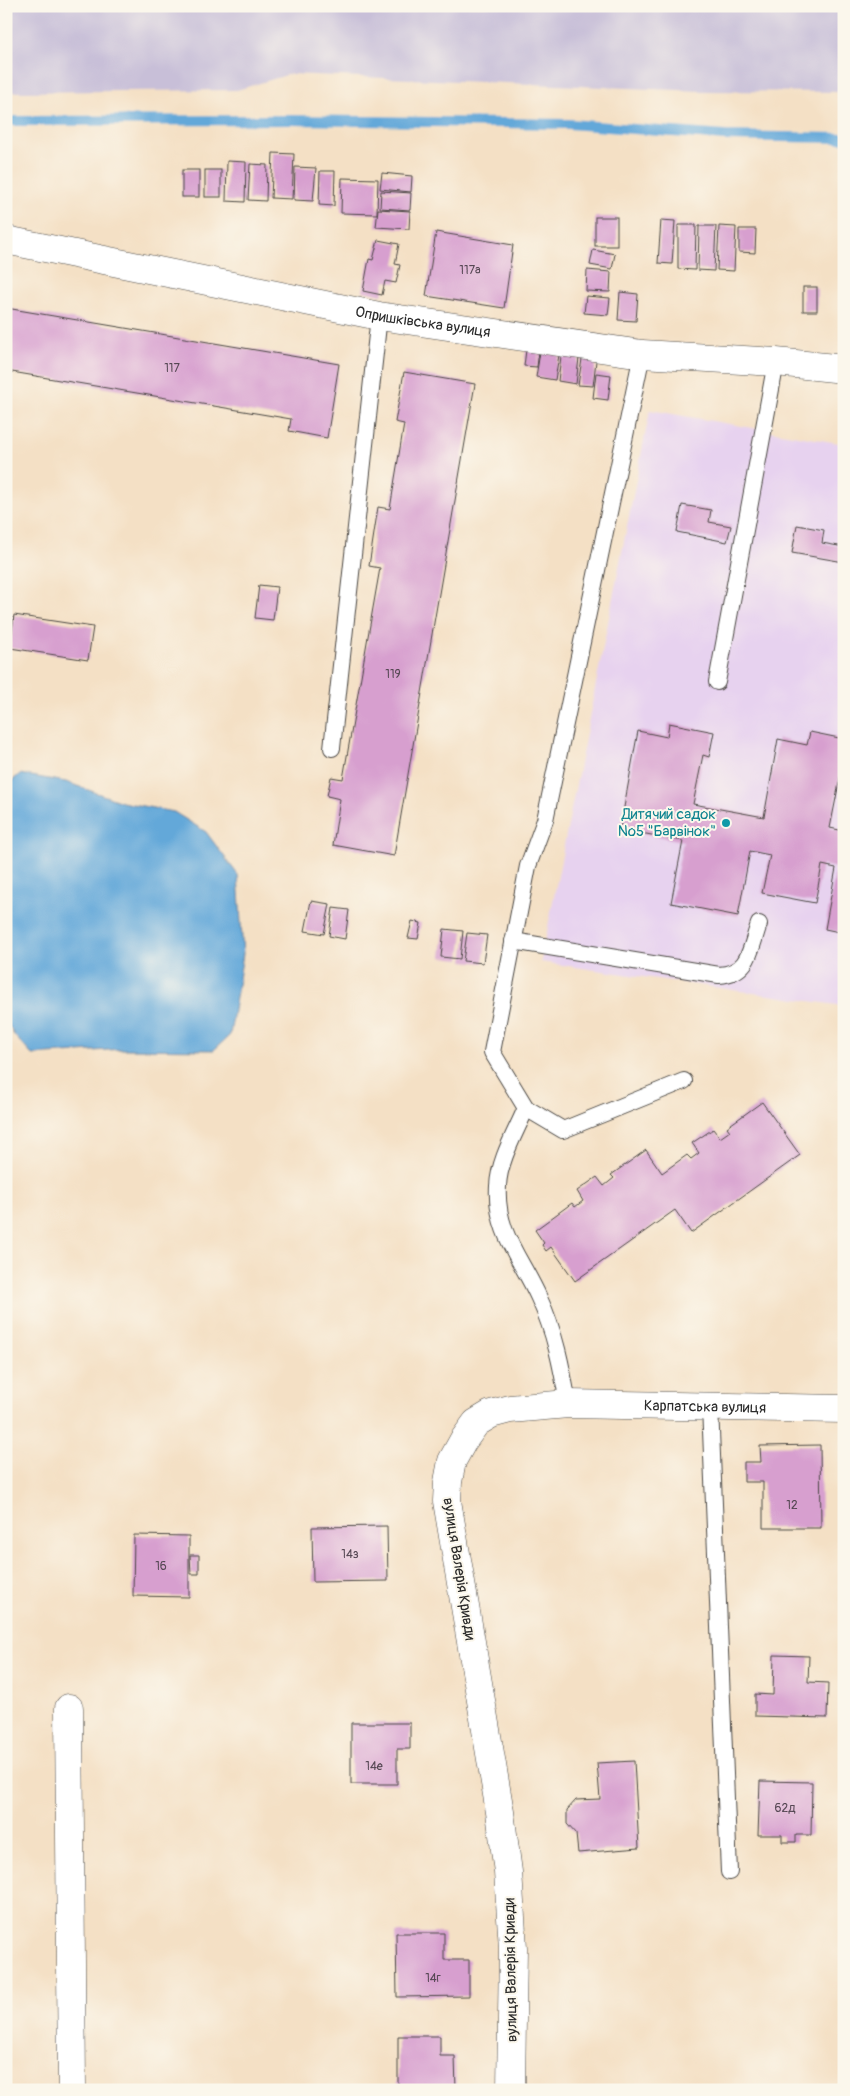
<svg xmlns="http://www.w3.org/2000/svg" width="850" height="2096" viewBox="0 0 850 2096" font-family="Pangolin,sans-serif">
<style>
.built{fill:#e7d2ef}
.industrial{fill:#c8bfd8}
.water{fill:#64a8d9;stroke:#486a82}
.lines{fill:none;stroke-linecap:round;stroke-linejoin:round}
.stream{stroke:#64a8d9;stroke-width:10}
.building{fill:#d79fcf}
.lane-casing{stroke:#494642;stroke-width:18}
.street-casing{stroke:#494642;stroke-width:29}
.lane{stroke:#fff;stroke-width:16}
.street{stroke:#fff;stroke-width:28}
.culture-dot{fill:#0f9aa8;stroke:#fbf7ec;stroke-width:2}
.labels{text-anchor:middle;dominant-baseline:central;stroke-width:4;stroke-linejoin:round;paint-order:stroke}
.number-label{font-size:12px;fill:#564854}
.street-label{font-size:15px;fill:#2b2b2b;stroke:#fbf7ec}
.culture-label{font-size:15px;fill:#0d838f;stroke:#fbf7ec;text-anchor:end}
</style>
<rect width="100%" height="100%" fill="#fbf7ec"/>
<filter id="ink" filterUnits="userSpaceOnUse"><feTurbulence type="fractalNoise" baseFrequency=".02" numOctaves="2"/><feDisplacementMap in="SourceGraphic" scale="10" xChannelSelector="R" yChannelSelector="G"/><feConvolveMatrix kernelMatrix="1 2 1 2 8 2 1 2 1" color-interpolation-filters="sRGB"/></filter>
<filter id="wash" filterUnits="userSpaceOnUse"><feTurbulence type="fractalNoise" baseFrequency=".0096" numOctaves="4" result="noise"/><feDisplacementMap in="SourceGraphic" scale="20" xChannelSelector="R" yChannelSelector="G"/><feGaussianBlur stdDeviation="1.12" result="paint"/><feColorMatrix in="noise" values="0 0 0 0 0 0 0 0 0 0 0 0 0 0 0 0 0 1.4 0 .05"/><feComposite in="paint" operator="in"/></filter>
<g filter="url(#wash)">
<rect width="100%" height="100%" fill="#f4e0c5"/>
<!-- built -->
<polygon class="built" points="650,410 844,444 844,1006 541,962"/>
<!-- industrial -->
<polygon class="industrial" points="6,6 844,6 844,92 701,91 290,74 237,90 6,92"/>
<!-- water -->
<polygon class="water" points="20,774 66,782 122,802 174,812 206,832 238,875 243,954 230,1035 214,1050 123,1049 32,1055 14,1035 6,1021 6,786"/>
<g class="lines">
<!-- stream -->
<polyline class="stream" points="6,121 291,120 569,124 725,136 844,138"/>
</g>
<g id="blocks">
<!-- building -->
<g class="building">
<polygon points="273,153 294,154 292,199 271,198"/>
<polygon points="227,161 246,162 245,202 226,201"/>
<polygon points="250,164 267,165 266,201 248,200"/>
<polygon points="295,167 316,168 313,201 294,200"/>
<rect x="182" y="170" width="17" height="27"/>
<rect x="205" y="170" width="16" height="27"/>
<polygon points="320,171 335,171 334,206 319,205"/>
<polygon points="382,173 412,176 411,192 380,189"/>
<polygon points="342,178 378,179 377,214 341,213"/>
<polygon points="381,191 411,193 410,210 380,208"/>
<polygon points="378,209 410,211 409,229 376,227"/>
<rect x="595" y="217" width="22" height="29"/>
<polygon points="661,220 675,221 672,264 658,263"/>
<polygon points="678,225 696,225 695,270 678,269"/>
<polygon points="699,226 716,226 714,271 698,270"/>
<polygon points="719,226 736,227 734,271 717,270"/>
<polygon points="739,229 756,229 755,253 739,252"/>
<polygon points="436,232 513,245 504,308 426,296"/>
<polygon points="378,240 399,244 395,264 400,265 396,283 385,281 382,295 363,291 369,259 373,260"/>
<polygon points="593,250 615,254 612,269 590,265"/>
<polygon points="587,270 611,272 610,292 586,291"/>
<rect x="803" y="287" width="14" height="24"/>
<polygon points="620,292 638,294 636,321 618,320"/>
<polygon points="586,296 610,298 608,315 584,313"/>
<polygon points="6,308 339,364 327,438 289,431 291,419 6,371"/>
<polygon points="526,350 539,351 537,367 524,366"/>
<polygon points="540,352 559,355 555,380 536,377"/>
<polygon points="561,356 579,358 576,384 558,381"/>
<polygon points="582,359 596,361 593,386 578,385"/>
<polygon points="404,372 475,384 394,856 333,845 340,799 327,796 331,777 343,779 380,568 369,566 378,507 390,509 404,424 395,422"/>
<polygon points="596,373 611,375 608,400 593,398"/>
<polygon points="682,505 711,510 709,522 731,526 727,542 677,532"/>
<polygon points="797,525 824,530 822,543 844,547 844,562 792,553"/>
<polygon points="259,585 277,587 273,620 255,618"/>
<polygon points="6,615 11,616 8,648 6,648"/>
<polygon points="14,615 93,627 88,660 10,648"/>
<polygon points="669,723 714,732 709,757 703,755 693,804 764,817 778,739 807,745 810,732 844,739 844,768 842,768 830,828 844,831 844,933 825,929 836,868 822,865 815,903 762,893 770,855 750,851 738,916 671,903 683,841 620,829 638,731 667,737"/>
<polygon points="311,901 330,904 324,934 305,931"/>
<polygon points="333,908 349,910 345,939 329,936"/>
<polygon points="412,921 421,923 418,939 408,938"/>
<polygon points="444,929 463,931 460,959 441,957"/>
<polygon points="467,933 487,935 483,963 463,961"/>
<polygon points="762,1102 800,1155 691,1233 675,1210 575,1281 551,1247 546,1251 542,1245 544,1243 535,1230 572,1203 575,1207 583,1201 577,1191 597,1177 604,1186 614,1178 611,1175 646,1150 662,1173 687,1155 691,1159 699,1153 692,1143 713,1129 720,1138 730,1131 727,1127"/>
<polygon points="820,1445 821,1528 763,1528 763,1482 744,1482 744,1462 761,1462 760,1446"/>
<polygon points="387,1526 388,1581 313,1582 312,1527"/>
<polygon points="134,1535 189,1536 189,1597 133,1596"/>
<polygon points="190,1555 199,1555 199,1574 191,1574"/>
<polygon points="774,1655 809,1656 808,1682 828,1683 827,1718 755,1716 755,1694 773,1695"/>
<polygon points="351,1723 410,1723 410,1749 397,1749 397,1784 351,1784"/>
<polygon points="634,1761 639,1848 578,1853 576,1834 567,1824 567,1810 576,1800 600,1799 597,1763"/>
<polygon points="760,1781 812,1782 811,1835 796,1835 796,1842 782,1842 782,1835 758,1835"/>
<polygon points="396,1933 444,1933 444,1960 469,1960 469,1996 397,1997"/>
<polygon points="398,2036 440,2036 440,2056 455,2056 456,2090 398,2090"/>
</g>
</g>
</g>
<g filter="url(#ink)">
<use href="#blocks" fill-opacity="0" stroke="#494642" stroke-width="1"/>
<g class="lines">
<defs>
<g id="lane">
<polyline points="642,354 545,820 528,866 492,1052 526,1108 563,1130 684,1081"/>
<polyline points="717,682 776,362"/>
<polyline points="332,748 379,316"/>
<path d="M513 941 719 975C750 973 750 949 759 924"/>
<path d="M526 1108C516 1132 499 1160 498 1186 495 1233 522 1259 539 1298 555 1332 562 1368 568 1404"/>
<polyline points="710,1406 729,1872"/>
</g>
<g id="street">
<path id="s1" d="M6 240 379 316 642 354 776 362 844 369"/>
<polyline points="69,1708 72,2090"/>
<path id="s2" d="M511 2090 513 1948 508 1872 500 1812 447 1501 448 1482 452 1461 463 1441 476 1423 491 1414 510 1409 568 1404 844 1409"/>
</g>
</defs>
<!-- lane casing -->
<use href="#lane" class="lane-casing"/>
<!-- street casing -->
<use href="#street" class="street-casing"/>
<!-- lane -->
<use href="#lane" class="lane"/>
<!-- street -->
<use href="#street" class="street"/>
</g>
</g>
<!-- markers -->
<circle class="culture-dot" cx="726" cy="823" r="5"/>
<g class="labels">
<!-- number labels -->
<g class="number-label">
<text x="470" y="270">117а</text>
<text x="172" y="368">117</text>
<text x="393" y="674">119</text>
<text x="792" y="1505">12</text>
<text x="350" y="1554">14з</text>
<text x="161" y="1566">16</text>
<text x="374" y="1766">14е</text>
<text x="785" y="1808">62д</text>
<text x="433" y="1978">14г</text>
</g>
<!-- street labels -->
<g class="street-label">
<text stroke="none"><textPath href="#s1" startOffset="425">Опришківська вулиця</textPath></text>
<text stroke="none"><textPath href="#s2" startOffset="912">Карпатська вулиця</textPath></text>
<text transform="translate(459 1569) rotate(81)">вулиця Валерія Кривди</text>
<text transform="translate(511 1970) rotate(-91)">вулиця Валерія Кривди</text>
</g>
<!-- culture labels -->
<g class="culture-label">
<text x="716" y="814">Дитячий садок<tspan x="716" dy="17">№5 "Барвінок"</tspan></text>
</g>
</g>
<!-- margin -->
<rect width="850" height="2096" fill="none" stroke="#fbf7ec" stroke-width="25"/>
</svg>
